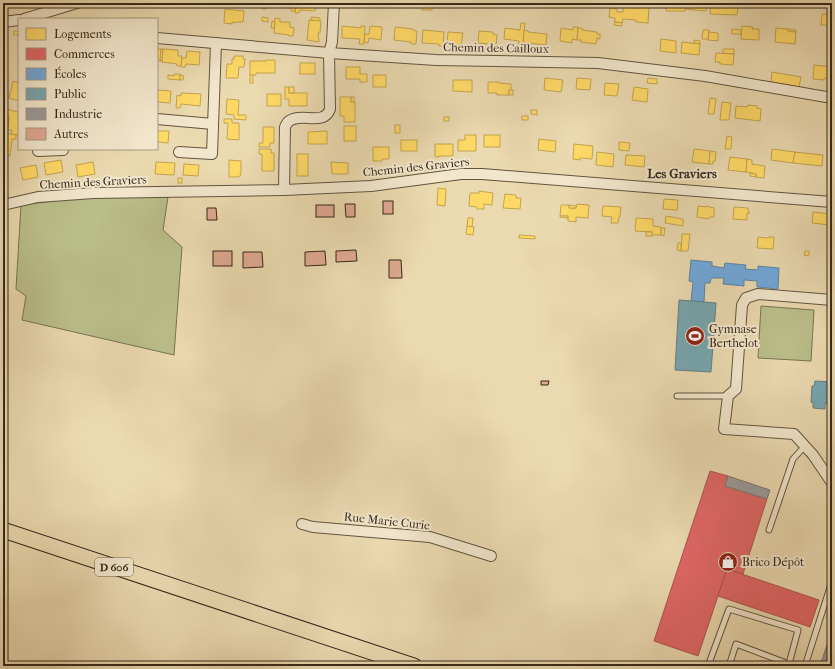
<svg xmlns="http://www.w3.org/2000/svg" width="835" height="669" viewBox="0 0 835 669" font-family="'IM FELL French Canon',serif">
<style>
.green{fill:#babe89;stroke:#787452}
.homes{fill:#ffd966;stroke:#c2a450}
.shops{fill:#e06666;stroke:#ad5450}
.schools{fill:#6fa8dc;stroke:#5e82a2}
.public{fill:#76a5af;stroke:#628083}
.industry{fill:#999;stroke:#7b7773}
.building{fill:#e0a991;stroke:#35291b}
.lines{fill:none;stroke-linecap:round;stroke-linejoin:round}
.lane-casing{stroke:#625540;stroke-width:7}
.street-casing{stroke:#625540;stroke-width:12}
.primary-casing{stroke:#35291b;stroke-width:17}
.lane{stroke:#f2e6cc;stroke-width:5}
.street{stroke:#f2e6cc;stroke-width:10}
.primary{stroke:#ebd9b0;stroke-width:15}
.labels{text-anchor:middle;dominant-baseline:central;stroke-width:4;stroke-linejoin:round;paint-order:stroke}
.shield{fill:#f2e6cc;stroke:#6e6250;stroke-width:1}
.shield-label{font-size:11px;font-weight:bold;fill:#35291b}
.street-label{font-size:12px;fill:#35291b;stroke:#f2e6cc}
.poi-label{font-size:12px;fill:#35291b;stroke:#f2e6cc;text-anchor:start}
.neighbourhood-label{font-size:13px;font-weight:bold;fill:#35291b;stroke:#f2e6cc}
</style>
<rect width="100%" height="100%" fill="#ebd9b0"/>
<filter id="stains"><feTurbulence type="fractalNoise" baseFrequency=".005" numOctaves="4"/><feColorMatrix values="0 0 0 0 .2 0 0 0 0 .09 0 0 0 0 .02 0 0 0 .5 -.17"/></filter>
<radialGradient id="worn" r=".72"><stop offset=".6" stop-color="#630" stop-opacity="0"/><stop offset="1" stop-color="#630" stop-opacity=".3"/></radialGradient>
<!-- green -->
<g class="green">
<polygon points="95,196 168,197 163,230 182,247 174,355 22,320 26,296 16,289 21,205"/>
<polygon points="761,306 814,310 811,361 758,358"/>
</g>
<!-- homes -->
<g class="homes">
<polygon points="263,3 267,3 266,9 262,9"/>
<polygon points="277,3 296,3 295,11 291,11 291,8 277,7"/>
<polygon points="296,3 316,3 315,11 300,10 299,13 295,13"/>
<polygon points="423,3 433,3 432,7 423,6"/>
<polygon points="667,3 707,3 706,11 685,9 685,11 666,11"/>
<polygon points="711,3 734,4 733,6 738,6 737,15 710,14"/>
<polygon points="423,6 432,7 432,10 422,10"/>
<polygon points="637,6 649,7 648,23 636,22 636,20 623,19 622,23 615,22 615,18 609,17 610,8 617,9 617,12 623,12 623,7 637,8"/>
<polygon points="225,9 244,11 243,22 236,22 235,23 232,22 232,24 224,23"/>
<polygon points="822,14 832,14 832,25 821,25"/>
<polygon points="262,17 268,18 268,22 262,21"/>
<polygon points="311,17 320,18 320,21 311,20"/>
<polygon points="275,18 280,19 280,22 290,22 290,27 294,28 293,36 289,36 289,35 274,33"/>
<polygon points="309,20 321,21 320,33 318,33 319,42 307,40"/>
<polygon points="272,21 275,22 274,28 271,28"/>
<polygon points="615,22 622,23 622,26 614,25"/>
<polygon points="521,23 525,23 523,46 519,46 519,41 504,39 505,28 520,30"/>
<polygon points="342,26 361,28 361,26 365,26 364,44 359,44 360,39 342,38"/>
<polygon points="370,26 382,27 381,40 369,38 368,43 364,42 365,34 369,34"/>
<polygon points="742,26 753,27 752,29 759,29 759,40 741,39"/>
<polygon points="395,27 413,29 413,30 417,31 416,44 411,44 411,42 394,40"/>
<polygon points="573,27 578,27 577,40 572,39 572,43 560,41 561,28 573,30"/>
<polygon points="578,28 582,28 582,30 597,32 597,34 600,34 600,39 597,38 596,44 581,42 581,40 577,40"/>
<polygon points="776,28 788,29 788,31 796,32 795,44 775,42"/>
<polygon points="732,29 741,30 741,34 732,34"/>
<polygon points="788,29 796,30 796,32 788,31"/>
<polygon points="423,30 444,32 443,46 439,46 439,44 422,43"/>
<polygon points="524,30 528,31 528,32 547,34 546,45 528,43 527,46 523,46"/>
<polygon points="703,30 709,30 708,39 702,39"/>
<rect x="14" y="31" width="5" height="4"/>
<polygon points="479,31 493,32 493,34 497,35 496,47 492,46 492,44 478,43"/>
<polygon points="448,32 463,33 461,45 447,44"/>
<polygon points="709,32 718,33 718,41 708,40"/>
<polygon points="661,39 676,41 676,53 660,51"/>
<polygon points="694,40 700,41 700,44 694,43"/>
<polygon points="682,42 700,44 699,55 681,53"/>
<polygon points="157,49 161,49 160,61 157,61"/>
<polygon points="161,49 163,49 162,61 160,61"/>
<polygon points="163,49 178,50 178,56 182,56 181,66 177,66 177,64 162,62"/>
<polygon points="723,49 734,49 734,54 723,53"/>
<polygon points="187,51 200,52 199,65 186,64 185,67 181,67 182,58 186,58"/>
<polygon points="716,53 734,54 733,65 720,64 720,62 715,62"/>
<polygon points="234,56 243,56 243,59 245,59 244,67 239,67 238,78 226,78 227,64 232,64 232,59 234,59"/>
<polygon points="266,60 275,60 275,73 256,73 256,75 250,75 250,61 266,61"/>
<rect x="300" y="63" width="15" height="11"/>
<polygon points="814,65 832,67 831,79 824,78 824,80 813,79"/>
<polygon points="346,67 360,67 360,74 367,74 367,82 360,82 360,79 346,79"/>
<polygon points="772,72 801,77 799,87 771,82"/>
<polygon points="174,74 180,74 180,80 168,79 168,75 174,76"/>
<polygon points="180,75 184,76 183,80 180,80"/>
<rect x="250" y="75" width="3" height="8"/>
<rect x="373" y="75" width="13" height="12"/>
<polygon points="545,78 563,80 561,92 544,90"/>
<polygon points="577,78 591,79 590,90 576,89"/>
<polygon points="648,78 657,79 657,84 647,83"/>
<polygon points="453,80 472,80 472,92 453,91"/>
<polygon points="13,81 19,83 19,101 9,98"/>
<polygon points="488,82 499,82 499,83 511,84 511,90 509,90 509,95 497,95 497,93 488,93"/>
<polygon points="605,83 619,84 617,96 604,95"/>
<polygon points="285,87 289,87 289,93 307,93 307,106 289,106 289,99 285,99"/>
<rect x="289" y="87" width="5" height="6"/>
<polygon points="634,87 648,89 647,102 632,100"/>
<polygon points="157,90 171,91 170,103 157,102"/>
<rect x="509" y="90" width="4" height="5"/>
<polygon points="181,93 201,94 200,106 181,104 180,108 176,108 177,95 181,96"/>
<rect x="267" y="94" width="14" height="12"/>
<polygon points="340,97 351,97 351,102 355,102 355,122 344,122 344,116 340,116"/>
<rect x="351" y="97" width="3" height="5"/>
<polygon points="710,98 716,99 714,114 708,114"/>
<polygon points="227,99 239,100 238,115 246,115 246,120 234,119 234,115 226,114"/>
<polygon points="722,102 731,103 729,120 720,120"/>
<polygon points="748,105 757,106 757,108 761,109 760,121 735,118 736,106 747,107"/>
<polygon points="6,109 18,112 19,135 11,134 12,130 8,130 9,116 6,116"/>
<polygon points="531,110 537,110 537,115 531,114"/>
<rect x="522" y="116" width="6" height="4"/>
<rect x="444" y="117" width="5" height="4"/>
<polygon points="224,119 232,119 232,123 239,123 239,140 227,139 228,123 224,123"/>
<rect x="395" y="125" width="5" height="8"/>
<rect x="344" y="126" width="12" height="15"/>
<polygon points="263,127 274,127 274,143 270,143 270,147 259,147 259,143 263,143"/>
<polygon points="157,131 169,131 168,143 157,142"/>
<polygon points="327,131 327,144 308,144 308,132"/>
<polygon points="4,133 16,135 16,139 12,139 10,156 3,155 3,138 4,138"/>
<polygon points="465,135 476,135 476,151 458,151 458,140 465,140"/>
<rect x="484" y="135" width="16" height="12"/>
<polygon points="727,136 732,137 731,149 725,149"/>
<polygon points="539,139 556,141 555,152 538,150"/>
<rect x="401" y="140" width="16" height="11"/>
<polygon points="619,142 630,143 629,151 619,150"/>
<polygon points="435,144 453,144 453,156 439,156 439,157 435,157"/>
<polygon points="574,144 593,146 592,159 580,158 580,160 573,159"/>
<polygon points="373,147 389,147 389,159 382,159 382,161 373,161"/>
<polygon points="259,149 271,149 271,153 274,153 274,171 262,171 262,154 259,154"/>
<polygon points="694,149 710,151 709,164 692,162"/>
<polygon points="772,149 795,152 793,163 771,160"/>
<polygon points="710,151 716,152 715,161 713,161 713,164 709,164"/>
<polygon points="597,152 614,154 613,167 596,165"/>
<polygon points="795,152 823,155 822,166 793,163"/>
<rect x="297" y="154" width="11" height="22"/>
<polygon points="626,155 645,156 644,167 625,165"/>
<polygon points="730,157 747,159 746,172 728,170"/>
<polygon points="747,159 752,160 752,164 765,166 764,178 756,177 756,174 746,172"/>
<polygon points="61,160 63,172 46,175 44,163"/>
<polygon points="229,160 241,161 241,173 240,176 238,177 229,177"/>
<polygon points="93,162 95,174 78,177 76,165"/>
<polygon points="156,162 175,163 174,175 155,174"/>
<polygon points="331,162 348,163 348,174 332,174"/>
<polygon points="184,164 199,165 198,176 183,175"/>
<polygon points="36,165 38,177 23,180 20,168"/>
<polygon points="750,173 756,174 756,177 750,176"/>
<polygon points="3,174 5,174 7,186 3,187"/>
<rect x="178" y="178" width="4" height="5"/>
<polygon points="438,188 446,189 445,206 437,205"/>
<polygon points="479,191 493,193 492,205 484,204 484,209 477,209 477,207 469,206 470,193 479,193"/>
<polygon points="505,194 516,195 516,198 521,198 520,209 503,208"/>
<polygon points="664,199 678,200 677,210 663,209"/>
<polygon points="577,204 589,205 588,218 576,217 576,222 568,221 568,216 560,216 561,205 569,205 569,208 576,208"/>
<polygon points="569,205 576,206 576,208 569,208"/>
<polygon points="603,206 621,207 620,217 619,217 618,223 611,223 612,217 602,216"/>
<polygon points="698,206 706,207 706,206 714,208 714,217 710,217 709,219 697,217"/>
<polygon points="734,207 748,208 748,211 749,211 749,214 747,213 747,220 733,219"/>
<polygon points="813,212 830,214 830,217 832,218 832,229 829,229 829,225 812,223"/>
<polygon points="560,216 568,216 568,218 560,217"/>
<polygon points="666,216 683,219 683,226 665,223"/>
<polygon points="468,218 473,218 472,227 467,226"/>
<polygon points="636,218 653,219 653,226 661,227 661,235 652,235 652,232 635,231"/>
<polygon points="467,226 474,227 473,235 466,234"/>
<polygon points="661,228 665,228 664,236 661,235"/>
<rect x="646" y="232" width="6" height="4"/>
<polygon points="682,234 690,234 688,251 681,251"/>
<polygon points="519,235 535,236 535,239 519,238"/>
<polygon points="758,237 768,238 769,237 774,237 773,249 757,248"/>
<polygon points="678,243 681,243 681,251 677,250"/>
<polygon points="805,251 809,251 809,256 804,255"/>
</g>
<!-- shops -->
<g class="shops">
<polygon points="710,471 728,476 725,486 767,499 743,574 727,569 698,656 654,641"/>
<polygon points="727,569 819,600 810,627 718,596"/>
</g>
<!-- schools -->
<polygon class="schools" points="691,260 712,262 712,266 724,268 725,263 746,265 745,269 758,270 758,266 779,268 778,289 757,287 757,281 744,280 744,286 723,284 724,278 711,278 710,283 705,283 704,302 691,301 693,282 689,281"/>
<!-- public -->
<g class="public">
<polygon points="679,300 716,303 711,372 675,370"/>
<polygon points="815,381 832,382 832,404 825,403 825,409 813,408 813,403 811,402 812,386 814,386"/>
</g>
<!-- industry -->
<g class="industry">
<polygon points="728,476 770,490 767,499 725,486"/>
<polygon points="829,639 832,640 832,666 820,666"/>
</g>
<!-- building -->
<g class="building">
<rect x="383" y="201" width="10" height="13"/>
<polygon points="345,204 355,204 355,217 346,217"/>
<rect x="316" y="205" width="18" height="12"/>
<polygon points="207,208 216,208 217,220 207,220"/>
<polygon points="356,250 357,261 336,262 336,251"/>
<rect x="213" y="251" width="19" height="15"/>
<polygon points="325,251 326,265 305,266 305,252"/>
<polygon points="243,252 262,252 263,267 243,268"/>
<polygon points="389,260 401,260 402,278 389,278"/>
<polygon points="541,381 549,381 548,385 541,385"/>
</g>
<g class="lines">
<defs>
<g id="lane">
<polyline points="677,396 728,396"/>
<polyline points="769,530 793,459 805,446"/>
<polyline points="708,666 729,609 798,630 789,664 736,644 729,666"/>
<polyline points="805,666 832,581"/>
</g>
<g id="street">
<polyline points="24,19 77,3"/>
<polyline points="3,22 19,20"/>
<polyline points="157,38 329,53 436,60 598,63 705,76 832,98"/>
<polyline points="157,119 213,124"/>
<polyline points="38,149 38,151 63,150"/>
<polyline points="179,152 212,154 216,43"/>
<path d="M284 190 285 127C285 126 288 122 288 122 300 111 324 127 330 109L329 53 332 42 334 3"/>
<polyline points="3,205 38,197 93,193 284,190 371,186 461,174 482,174 832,202"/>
<polyline points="832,300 758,294 746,298 742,305 736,389 728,396 724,429 794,434 813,455 832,483"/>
<polyline points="302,524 313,527 430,537 491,556"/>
</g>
<polyline id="primary" points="3,530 414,666"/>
</defs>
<!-- lane casing -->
<use href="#lane" class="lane-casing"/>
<!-- street casing -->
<use href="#street" class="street-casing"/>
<!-- primary casing -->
<use href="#primary" class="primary-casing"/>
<!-- lane -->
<use href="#lane" class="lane"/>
<!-- street -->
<use href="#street" class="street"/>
<!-- primary -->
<use href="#primary" class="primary"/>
</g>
<!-- icons -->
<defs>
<symbol id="stadium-disc" viewBox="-11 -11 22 22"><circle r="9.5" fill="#8f2418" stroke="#f2e6cc"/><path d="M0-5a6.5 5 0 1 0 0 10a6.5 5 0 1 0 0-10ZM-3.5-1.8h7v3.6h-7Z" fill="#fff"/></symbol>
<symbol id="shop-disc" viewBox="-11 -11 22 22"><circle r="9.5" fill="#8f2418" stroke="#f2e6cc"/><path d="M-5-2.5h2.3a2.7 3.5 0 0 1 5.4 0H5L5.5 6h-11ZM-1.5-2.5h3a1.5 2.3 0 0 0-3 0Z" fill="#fff"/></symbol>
</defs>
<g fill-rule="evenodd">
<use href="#stadium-disc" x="684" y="325" width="22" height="22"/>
<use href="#shop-disc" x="717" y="551" width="22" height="22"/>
</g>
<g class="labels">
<!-- shield labels -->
<rect class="shield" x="95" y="558" width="38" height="18" rx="3"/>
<g class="shield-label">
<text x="114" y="567">D 606</text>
</g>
<!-- street labels -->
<g class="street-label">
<text transform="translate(496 48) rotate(1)">Chemin des Cailloux</text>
<text transform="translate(416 167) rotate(-6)">Chemin des Graviers</text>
<text transform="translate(93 182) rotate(-3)">Chemin des Graviers</text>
<text transform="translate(387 521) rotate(6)">Rue Marie Curie</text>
</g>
<!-- poi labels -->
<g class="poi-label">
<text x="709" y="329">Gymnase<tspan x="709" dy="14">Berthelot</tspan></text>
<text x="742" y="562">Brico Dépôt</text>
</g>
<!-- neighbourhood labels -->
<g class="neighbourhood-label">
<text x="682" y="173">Les Graviers</text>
</g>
</g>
<!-- margin -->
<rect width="835" height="669" fill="none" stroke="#ebd9b0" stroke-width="16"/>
<rect x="4" y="4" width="827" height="661" fill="none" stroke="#35291b" stroke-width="2"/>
<rect x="8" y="8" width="819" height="653" fill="none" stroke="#35291b"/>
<!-- legend -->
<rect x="18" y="18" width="140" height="132" fill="#f2e6cc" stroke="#a69a85"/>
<rect x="26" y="28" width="20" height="12" fill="#ffd966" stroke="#a69a85"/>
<text x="54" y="38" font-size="12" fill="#35291b">Logements</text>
<rect x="26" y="48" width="20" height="12" fill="#e06666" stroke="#a69a85"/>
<text x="54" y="58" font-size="12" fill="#35291b">Commerces</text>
<rect x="26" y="68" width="20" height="12" fill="#6fa8dc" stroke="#a69a85"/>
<text x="54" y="78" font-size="12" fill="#35291b">Écoles</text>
<rect x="26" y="88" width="20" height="12" fill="#76a5af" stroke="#a69a85"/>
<text x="54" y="98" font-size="12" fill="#35291b">Public</text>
<rect x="26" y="108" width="20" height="12" fill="#999999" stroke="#a69a85"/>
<text x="54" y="118" font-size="12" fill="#35291b">Industrie</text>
<rect x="26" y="128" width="20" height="12" fill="#e0a991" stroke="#a69a85"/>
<text x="54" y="138" font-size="12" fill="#35291b">Autres</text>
<rect width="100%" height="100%" filter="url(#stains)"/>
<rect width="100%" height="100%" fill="url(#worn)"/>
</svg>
